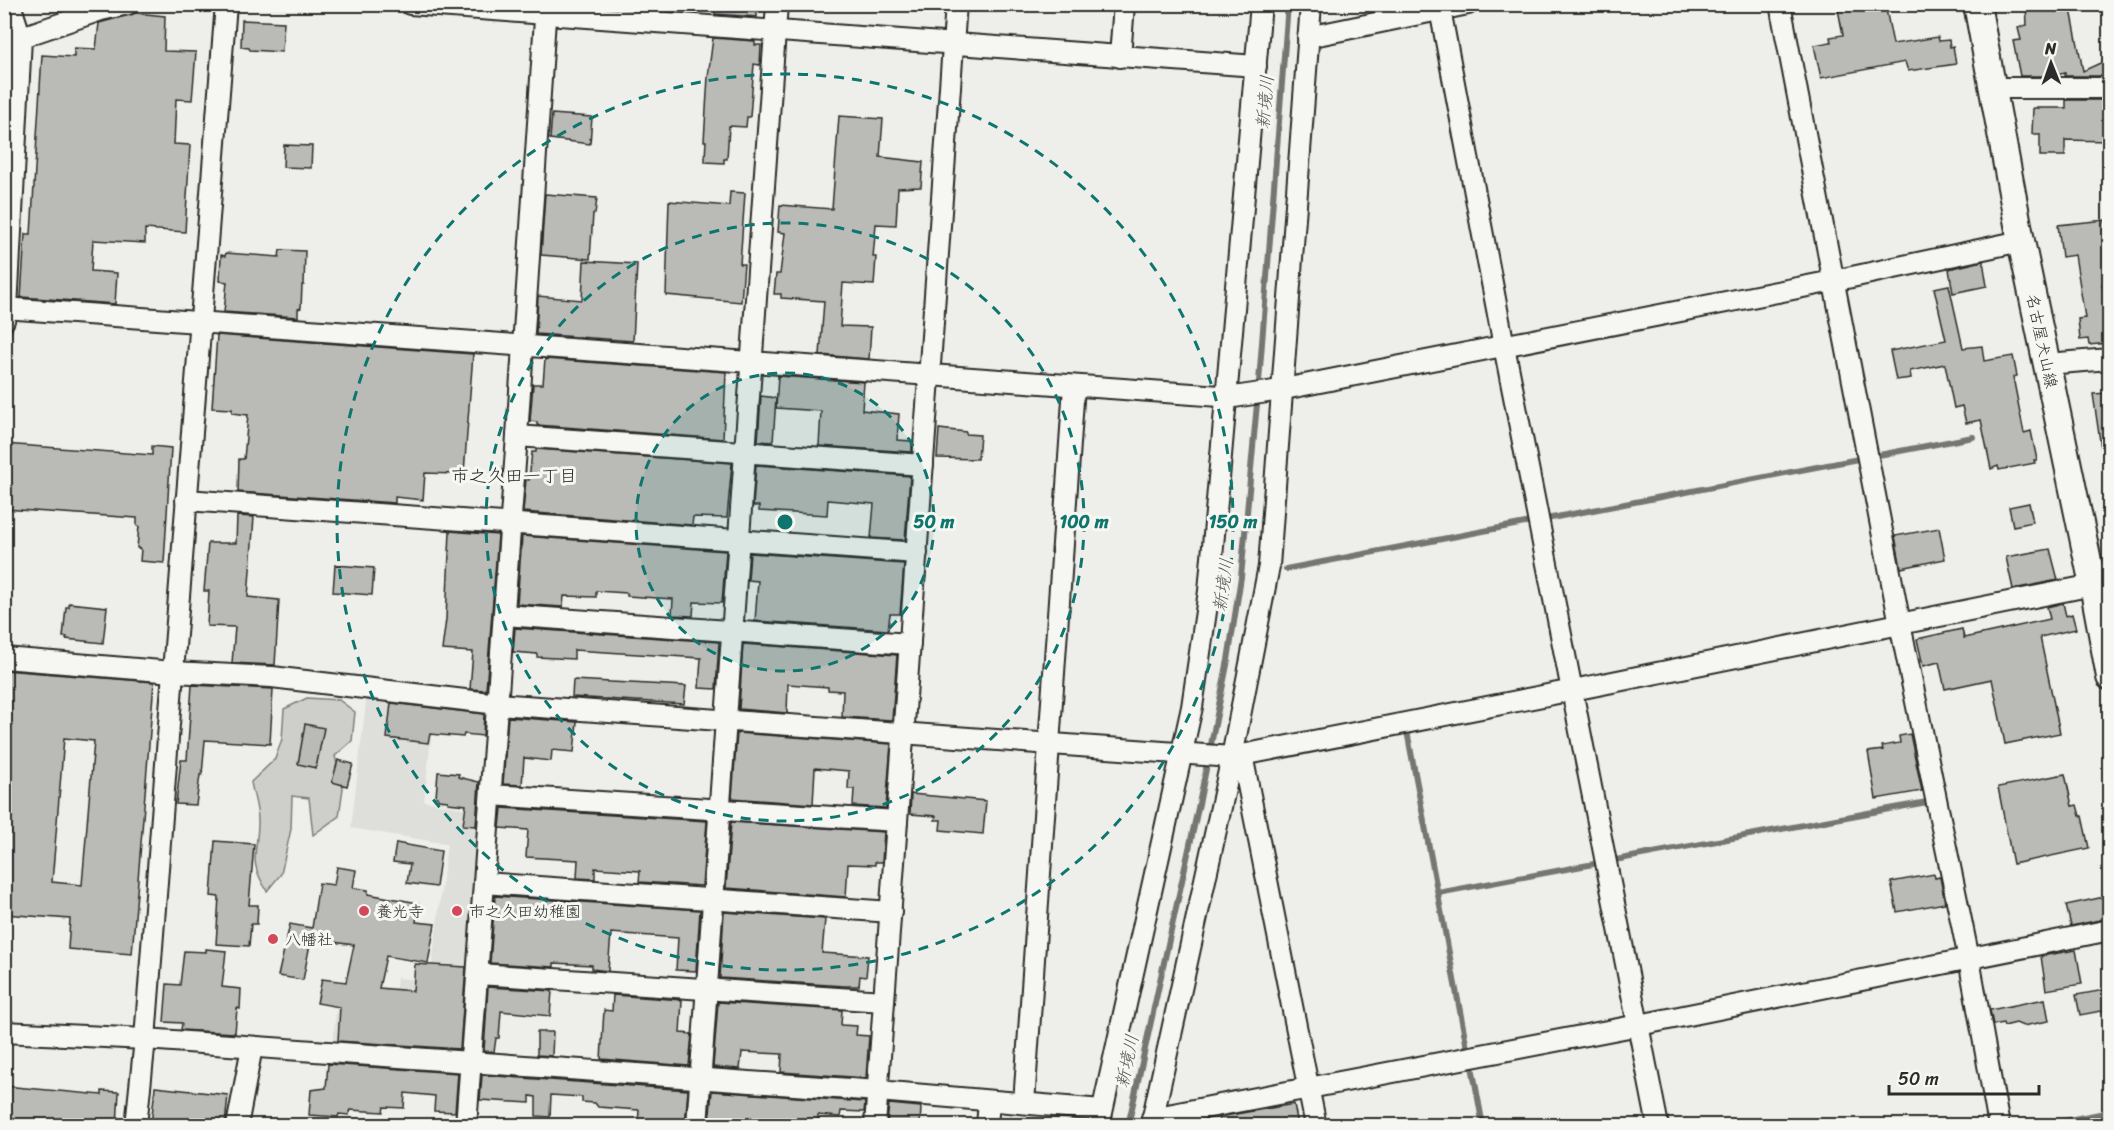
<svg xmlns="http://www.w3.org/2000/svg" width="2114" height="1130" viewBox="0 0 2114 1130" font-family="Sriracha,'Klee One',sans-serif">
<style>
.built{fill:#dededb}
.green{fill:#cececa;stroke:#7c7c7a;stroke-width:1.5}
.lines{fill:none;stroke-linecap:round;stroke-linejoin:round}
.stream{stroke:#757573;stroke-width:6}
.building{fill:#babab7;stroke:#2b2b2b;stroke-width:1.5;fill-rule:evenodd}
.minor-casing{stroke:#2b2b2b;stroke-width:24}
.major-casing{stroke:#2b2b2b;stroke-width:30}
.minor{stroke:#f6f6f2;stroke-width:20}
.major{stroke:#f6f6f2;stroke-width:26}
.ring{fill:none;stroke:#0f766e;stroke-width:3;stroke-dasharray:10 8}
.poi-dot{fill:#d1495b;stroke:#f6f6f2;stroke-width:2}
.labels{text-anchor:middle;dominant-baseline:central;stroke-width:6;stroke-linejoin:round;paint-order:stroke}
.street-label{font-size:16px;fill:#2b2b2b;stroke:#f6f6f2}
.poi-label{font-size:16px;fill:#2b2b2b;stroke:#f6f6f2;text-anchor:start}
.water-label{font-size:18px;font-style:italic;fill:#565655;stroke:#f6f6f2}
.neighbourhood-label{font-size:18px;fill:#2b2b2b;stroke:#f6f6f2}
.centre{fill:#0f766e;stroke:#f6f6f2;stroke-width:3}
.ring-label{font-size:18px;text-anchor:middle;font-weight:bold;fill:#0f766e;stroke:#f6f6f2;stroke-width:6;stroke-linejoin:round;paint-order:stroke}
</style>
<rect width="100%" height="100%" fill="#eeeeea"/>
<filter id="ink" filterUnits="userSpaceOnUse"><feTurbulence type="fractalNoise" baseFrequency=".0167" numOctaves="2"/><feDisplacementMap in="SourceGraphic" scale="12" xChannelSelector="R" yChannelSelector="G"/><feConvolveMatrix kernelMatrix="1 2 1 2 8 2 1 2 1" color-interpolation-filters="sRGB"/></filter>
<g filter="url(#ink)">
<!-- built -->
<polygon class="built" points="367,694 435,703 424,801 483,812 466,1053 333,1045 337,999 394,1003 397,978 430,981 447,844 351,828"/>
<!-- green -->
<path class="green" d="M307 698 339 700 355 712 352 741 335 756 343 788 339 816 313 835 309 798 292 796 291 829 281 874 267 891C248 860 257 856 258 824 259 810 253 795 251 782L275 759 282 739 284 709Z"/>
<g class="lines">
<!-- stream -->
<g class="stream">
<polyline points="4,355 12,320"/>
<polyline points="1286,569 1973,437"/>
<polyline points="1407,731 1467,1048"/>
<polyline points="1438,893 1927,802"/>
<polyline points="1472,1066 1483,1126"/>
<polyline points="1128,1126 1200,799 1228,660 1241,577 1259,382 1288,4"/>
<polyline points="2038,1126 2110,1112"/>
</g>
</g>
<!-- building -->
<g class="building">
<polygon points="716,4 757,4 757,17 715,14"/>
<polygon points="1837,4 1885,4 1893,44 1938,37 1939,41 1949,40 1950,47 1953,46 1956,64 1908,71 1905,62 1821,78 1814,45 1831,42 1830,37 1843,35"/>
<polygon points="2026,4 2070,4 2083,71 2109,59 2109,76 2065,76 2065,73 2051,76 2020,76 2013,41 2021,40 2018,28 2027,25"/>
<polygon points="136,13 165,16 164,51 196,52 192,100 176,99 174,144 190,145 185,232 145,229 145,243 93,240 91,271 117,273 115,304 21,297 25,234 31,234 42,55 74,57 74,48 96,49 99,23"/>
<polygon points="242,20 284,22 282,52 250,50 249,48 241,47"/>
<polygon points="713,38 755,41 755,45 761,45 760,65 754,64 750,117 747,117 746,127 729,126 727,159 724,159 724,163 705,162 705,158 706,141 704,141 708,77"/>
<polygon points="2066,100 2109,100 2109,141 2065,140 2065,156 2040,156 2040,134 2032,134 2033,108 2066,108"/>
<polygon points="552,114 592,117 590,144 550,139"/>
<polygon points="839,116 883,119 880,157 923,162 921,187 898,188 896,225 876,224 873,257 876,257 874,285 843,283 840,326 871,327 869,359 820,355 824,301 781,298 781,294 774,294 776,274 780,274 785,233 778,232 780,205 832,209"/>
<polygon points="284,145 312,146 311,168 283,167"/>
<polygon points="730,192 745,193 740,264 744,264 741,302 666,295 669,201 729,206"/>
<polygon points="545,194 597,198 595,214 593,214 590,259 541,255"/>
<polygon points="2105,220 2109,252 2109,284 2102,284 2108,318 2109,343 2089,345 2088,339 2080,340 2078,319 2085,318 2075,255 2062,257 2058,225"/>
<polygon points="280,250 305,251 304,285 302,285 301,308 298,309 298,317 224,312 227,282 220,281 221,255 225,256 226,253 279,257"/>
<polygon points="584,261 637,264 633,341 536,334 538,296 582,300"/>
<polygon points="1983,261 1987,286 1953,293 1949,269"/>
<polygon points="1949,285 1963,348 1982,346 1984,361 2013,356 2017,376 2013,377 2024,433 2031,431 2037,460 2034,460 2035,463 1999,470 1998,466 1991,469 1981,420 1966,423 1962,406 1954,408 1945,364 1910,371 1911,378 1896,380 1890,351 1946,340 1934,288"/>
<polygon points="217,335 473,354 464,473 455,472 455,474 425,473 423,500 395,497 395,503 238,492 239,459 244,459 248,415 232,413 232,409 212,408"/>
<polygon points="545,359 726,372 723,439 537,425 537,422 530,421 533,384 543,384"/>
<polygon points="778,376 864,382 862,410 899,414 897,440 912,441 912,452 819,446 821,411 776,408"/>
<polygon points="2109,393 2109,447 2101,448 2093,394"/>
<polygon points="761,396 776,398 773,442 758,441"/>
<polygon points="939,429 966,432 966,434 980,435 978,459 937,458"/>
<polygon points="4,444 152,455 152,446 171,448 164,563 140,561 141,549 137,548 139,526 137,526 137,518 4,509"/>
<polygon points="536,449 732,463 727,518 693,517 692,525 523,512 526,479 529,480 532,452 536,452"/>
<polygon points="756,465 910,476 905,540 871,538 874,504 828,500 827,515 759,511 759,506 753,506"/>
<polygon points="2029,503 2033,522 2013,526 2009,507"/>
<polygon points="237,516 254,517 248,597 279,600 275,665 232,663 235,627 207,626 209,591 204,591 208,543 236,543"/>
<polygon points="1939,528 1945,559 1901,568 1895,536"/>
<polygon points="450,531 498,535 486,690 470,689 473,652 442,650 446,619"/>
<polygon points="522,536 726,551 722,603 694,602 693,616 672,615 673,599 627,596 627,593 596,591 596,597 564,596 563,607 517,604"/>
<polygon points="2050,549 2058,580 2013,589 2006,557"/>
<polygon points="750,553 904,564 900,614 890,614 888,630 755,621 758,581 748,580"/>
<polygon points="335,565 374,568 372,595 333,592"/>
<polygon points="69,603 107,607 103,643 66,639 67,637 63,637 66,607 69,607"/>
<polygon points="2063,603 2066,616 2072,614 2076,629 2040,637 2060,733 2005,744 1992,679 1945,689 1939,662 1923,666 1917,639 1962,629 1964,638 2050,619 2047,607"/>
<polygon points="515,628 719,642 716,689 699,688 701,658 574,650 574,659 537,657 537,654 513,652"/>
<polygon points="743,644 897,655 892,720 842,717 843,691 828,690 828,687 788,684 787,713 739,709"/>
<path d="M4 670 154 682 132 954 68 949 70 919 4 914ZM64 738 94 741 82 885 52 882Z"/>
<polygon points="573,680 686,686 684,704 572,697"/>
<polygon points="192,685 273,689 270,744 205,740 202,775 200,775 196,805 176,804 181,760 187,760"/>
<polygon points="391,703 484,714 483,736 464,734 463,737 430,734 428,743 387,738"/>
<polygon points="508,717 577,722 574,752 552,750 551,761 524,758 522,785 503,784"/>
<polygon points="305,724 324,728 316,768 298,764"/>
<polygon points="737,733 891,744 886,808 853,806 854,789 848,789 849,771 815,768 813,804 732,798"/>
<polygon points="1910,734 1922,791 1876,799 1868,752 1883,750 1882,746 1900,743 1899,736"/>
<polygon points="338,760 353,764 347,786 332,782"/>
<polygon points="438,772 459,774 458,777 479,782 476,826 463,825 466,805 448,803 448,801 438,800 438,797 436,797"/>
<polygon points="2065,774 2072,806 2077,805 2080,816 2082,816 2089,848 2013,864 1998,787"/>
<polygon points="911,794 986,801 983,834 940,830 941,820 935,820 936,816 910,814"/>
<polygon points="502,808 707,821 702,886 639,882 640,871 595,868 595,879 577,878 578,860 526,857 528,830 500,828"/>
<polygon points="731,822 884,832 882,862 875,862 875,865 848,864 846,897 726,888"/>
<polygon points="215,841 254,844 249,905 258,905 257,924 251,924 249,946 216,944 219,897 211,896"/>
<polygon points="396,843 441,851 436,887 407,883 410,864 393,862"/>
<polygon points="337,867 356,870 353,888 368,890 368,894 419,903 416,922 435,924 428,963 386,956 379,988 413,991 415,964 466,967 460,1049 338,1041 340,1007 317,1003 322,979 346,982 354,945 311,939 303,980 278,976 290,924 312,928 319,883 334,885"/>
<polygon points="1934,874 1935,878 1940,877 1945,903 1897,912 1891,882"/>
<polygon points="495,896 700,910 696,971 676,970 678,938 611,933 608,971 592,969 592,965 554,963 554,967 490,963"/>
<polygon points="2109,896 2109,918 2071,926 2066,905"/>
<polygon points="724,912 825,919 822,953 868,956 866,977 860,976 859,986 844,986 720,978"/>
<polygon points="206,949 226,951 222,987 241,989 240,1009 237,1008 235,1033 181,1030 182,1023 164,1022 167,984 180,985 184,951 206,952"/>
<polygon points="2076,950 2082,984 2046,990 2041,956"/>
<polygon points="488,987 552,991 550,1016 501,1011 499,1038 496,1038 494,1052 484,1051"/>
<polygon points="2104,990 2107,1010 2080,1015 2076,995"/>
<polygon points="613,995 682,1000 680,1033 692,1034 689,1066 601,1059 604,1010 612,1011"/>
<polygon points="2045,999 2049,1021 2023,1026 2016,1023 2004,1026 2003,1023 1993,1025 1990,1010"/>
<polygon points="718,1002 842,1010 841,1025 857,1026 856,1035 869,1036 866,1078 781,1072 782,1054 742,1052 740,1069 713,1067"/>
<polygon points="537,1032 553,1032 552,1056 537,1055"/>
<polygon points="328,1064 458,1073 455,1112 434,1111 435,1096 405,1093 404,1108 384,1107 383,1112 350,1110 349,1115 339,1114 338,1117 309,1115 311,1090 326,1088"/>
<polygon points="482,1075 688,1090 685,1125 638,1125 639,1110 598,1107 595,1103 582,1102 582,1097 551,1095 550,1117 536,1116 536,1097 530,1096 530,1103 480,1100"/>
<polygon points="4,1086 102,1095 102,1091 119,1092 117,1125 4,1125"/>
<polygon points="155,1087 228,1095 225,1125 151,1125"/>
<polygon points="712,1091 865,1102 864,1112 841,1111 840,1117 818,1115 818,1125 744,1123 744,1125 709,1125"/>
<polygon points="889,1104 921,1107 920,1125 893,1125 894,1123 887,1123"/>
<polygon points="1294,1104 1298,1125 1220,1125 1219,1117"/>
</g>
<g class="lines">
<defs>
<g id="minor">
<polyline points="410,4 1256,66"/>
<polyline points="1439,4 1504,346 1658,1126"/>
<polyline points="1780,4 1900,624 1969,959 1999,1126"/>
<polyline points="1308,37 1468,4"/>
<polyline points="4,43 101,10 128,4"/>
<polyline points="1120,57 1124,4"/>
<polyline points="1994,88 2110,88"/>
<polyline points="4,308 1234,397 1274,391 1833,281 2021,241"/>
<polyline points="4,320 7,309 21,38 10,4"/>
<polyline points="2046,364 2110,359"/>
<polyline points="517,436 923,465"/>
<polyline points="186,500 917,553"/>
<polyline points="504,615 910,644"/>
<polyline points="4,658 173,672 272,677 498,704 1232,757 1573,690 2093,585"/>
<polyline points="1242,755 1316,1126"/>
<polyline points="491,795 897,821"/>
<polyline points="484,883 891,912"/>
<polyline points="478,974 884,1001"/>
<polyline points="4,1032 145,1039 878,1091 1102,1110"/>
<polyline points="1024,1103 1074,386"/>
<polyline points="1152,1118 1639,1025 2110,930"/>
<polyline points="136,1126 145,1039 173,672 226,4"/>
<polyline points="237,1126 252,1047"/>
<polyline points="466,1126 517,436 546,4"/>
<polyline points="697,1126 777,4"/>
<polyline points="875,1126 956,4"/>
<polyline points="987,1126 989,1101"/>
<polyline points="1099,1126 1192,707 1209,591 1261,4"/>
<polyline points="1151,1126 1232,757 1269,566 1311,4"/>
</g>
<polyline id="major" points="1977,4 2021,241 2093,585 2110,677"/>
</defs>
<!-- minor casing -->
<use href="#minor" class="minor-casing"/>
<!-- major casing -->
<use href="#major" class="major-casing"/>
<!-- minor -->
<use href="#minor" class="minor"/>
<!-- major -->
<use href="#major" class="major"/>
</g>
</g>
<!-- distance rings -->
<circle cx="785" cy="522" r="149" fill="#0f766e" fill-opacity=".12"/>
<g class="ring">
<circle cx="785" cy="522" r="149"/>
<circle cx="785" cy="522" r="299"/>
<circle cx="785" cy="522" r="448"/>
</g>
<!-- markers -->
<g class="poi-dot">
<circle cx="364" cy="911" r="6"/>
<circle cx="457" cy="911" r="6"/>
<circle cx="273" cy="939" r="6"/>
</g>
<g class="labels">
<!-- street labels -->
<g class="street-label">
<text transform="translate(2042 341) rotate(78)">名古屋犬山線</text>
</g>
<!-- poi labels -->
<g class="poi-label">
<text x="376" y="911">養光寺</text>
<text x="469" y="911">市之久田幼稚園</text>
<text x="285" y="939">八幡社</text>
</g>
<!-- water labels -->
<g class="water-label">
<text transform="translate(1265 102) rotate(-85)">新境川</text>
<text transform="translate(1223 585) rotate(-82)">新境川</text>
<text transform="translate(1127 1061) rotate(-78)">新境川</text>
</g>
<!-- neighbourhood labels -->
<g class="neighbourhood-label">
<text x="514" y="476">市之久田一丁目</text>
</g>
</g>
<circle cx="785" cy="522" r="9" class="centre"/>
<g class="ring-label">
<text x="934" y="528">50 m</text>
<text x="1084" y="528">100 m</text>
<text x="1233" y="528">150 m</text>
</g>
<!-- margin -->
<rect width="2114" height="1130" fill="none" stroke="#f6f6f2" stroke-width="24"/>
<rect x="12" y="12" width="2090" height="1106" fill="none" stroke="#2b2b2b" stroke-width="2" filter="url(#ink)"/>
<!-- north arrow -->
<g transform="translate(2051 63) rotate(359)" stroke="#f6f6f2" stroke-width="4.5" paint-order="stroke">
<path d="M0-4.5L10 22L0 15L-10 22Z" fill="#2b2b2b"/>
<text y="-9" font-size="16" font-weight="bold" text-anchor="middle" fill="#2b2b2b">N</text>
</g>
<!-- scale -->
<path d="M1889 1085v9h150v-9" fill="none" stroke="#2b2b2b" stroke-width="3"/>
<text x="1898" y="1085" font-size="18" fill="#2b2b2b" stroke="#f6f6f2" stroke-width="4.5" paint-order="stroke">50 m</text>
</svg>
